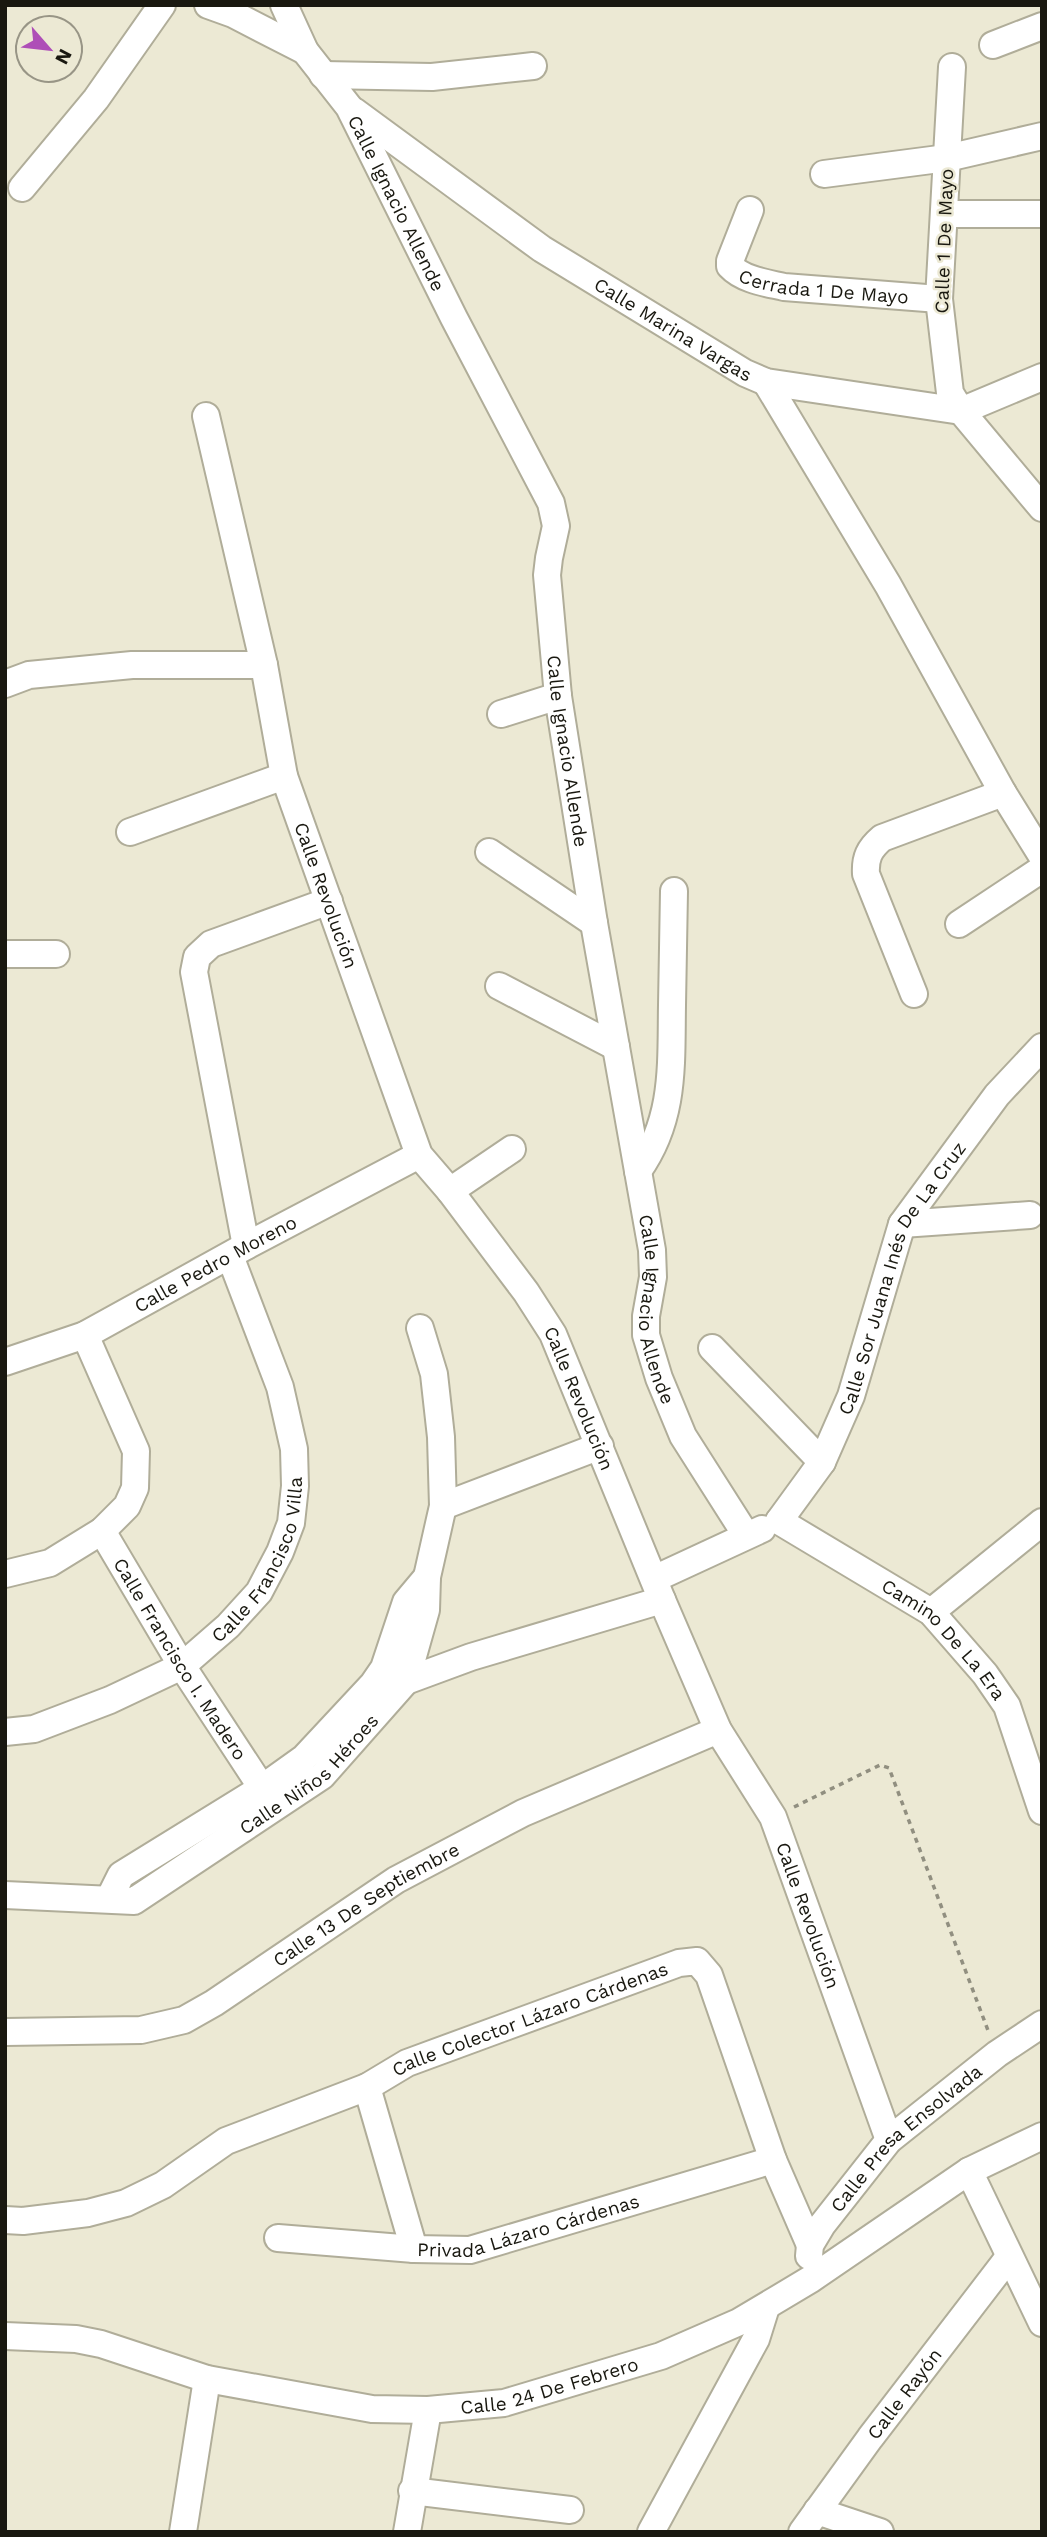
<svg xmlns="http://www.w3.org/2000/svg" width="1047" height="2537" viewBox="0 0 1047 2537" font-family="'Work Sans',sans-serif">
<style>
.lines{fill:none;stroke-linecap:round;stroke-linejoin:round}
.minor-casing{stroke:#b0ad99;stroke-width:30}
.path{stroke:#918f80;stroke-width:3.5;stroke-dasharray:5 5;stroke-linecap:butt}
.minor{stroke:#fff;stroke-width:26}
.labels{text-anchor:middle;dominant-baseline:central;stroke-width:5;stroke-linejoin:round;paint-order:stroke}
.street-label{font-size:19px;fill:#191810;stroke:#ece9d4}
</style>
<rect width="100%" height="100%" fill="#ece9d4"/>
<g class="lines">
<defs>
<g id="minor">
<polyline points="208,5 233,14 305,51"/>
<path id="s1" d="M284 5 305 51 349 107 454 318 551 503 556 526 549 558 547 575 558 696 594 923 652 1250 653 1277 646 1316V1335L659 1378 683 1436 746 1535"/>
<polyline points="993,45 1042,26"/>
<polyline points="952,67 939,299 950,393 961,411 1042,508"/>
<polyline points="323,75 432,77 533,66"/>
<path id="s2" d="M354 111 542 249 745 373 766 382 961 411 1042 377"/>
<polyline points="824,174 947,158 1042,136"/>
<polyline points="22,188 96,99 162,5"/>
<path id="s3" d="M750 210 730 261V266C743 280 767 283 784 287L939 299"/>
<polyline points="944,214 1042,214"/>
<polyline points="766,382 888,585 1003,793 1042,856"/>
<path id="s4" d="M206 416 264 665 284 776 419 1155 450 1191 526 1292 553 1334 662 1600 718 1730 773 1817 889 2140"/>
<polyline points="5,684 29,675 132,665 264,665"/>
<polyline points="501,714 558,696"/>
<polyline points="130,832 284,776"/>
<polyline points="489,852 594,923"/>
<polyline points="959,924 1042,869"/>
<polyline points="5,954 56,954"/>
<polyline points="499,986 616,1047"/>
<path d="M914 994 866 874C865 858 869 849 882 838L1003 793"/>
<path d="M638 1171C675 1119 671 1066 672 1005 673 967 673 929 674 891"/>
<polyline points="450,1191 512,1149"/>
<polyline points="902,1224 1030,1215"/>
<polyline points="246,1246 194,972 197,957 211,944 329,901"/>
<polyline points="712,1348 822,1462"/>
<path id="s5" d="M5 1362 85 1335 246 1246 419 1155"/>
<polyline points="443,1506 600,1446"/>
<path id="s6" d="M779 1521 822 1462 851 1396 902 1224 997 1095 1042 1047"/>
<path id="s7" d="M779 1521 931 1612 985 1674 1007 1706 1042 1811"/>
<path id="s8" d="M102 1531 182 1666 262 1788"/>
<polyline points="5,1574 50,1563 102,1531 127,1506 135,1488 136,1451 85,1335"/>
<polyline points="654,1579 762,1529"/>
<polyline points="931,1612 1042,1522"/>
<polyline points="406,1681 471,1657 662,1600"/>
<path id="s9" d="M5 1732 34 1729 110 1700 182 1666 228 1626 259 1592 280 1552 291 1523 295 1486 294 1449 280 1387 230 1256"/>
<path id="s10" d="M5 1895 134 1901 322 1776 406 1681 426 1610 427 1577 443 1506 441 1437 434 1374 420 1328"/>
<polyline points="109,1899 121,1875 262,1788 304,1758 373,1684 384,1668 406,1602 427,1577"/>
<path id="s11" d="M5 2032 141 2030 184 2020 214 2003 396 1880 523 1813 718 1730"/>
<polyline points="367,2087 414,2249"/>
<polyline points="969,2171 1042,2323"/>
<path id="s12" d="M5 2220 23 2221 88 2213 126 2203 163 2185 226 2141 367 2087 407 2063 679 1963 697 1961 709 1975 773 2160 810 2245"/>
<path id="s13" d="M278 2238 414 2249 470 2250 773 2160"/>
<path id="s14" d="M809 2256 810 2245 822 2225 889 2140 997 2054 1042 2024"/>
<path id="s15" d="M5 2336 76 2339 101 2344 207 2379 372 2409 428 2410 504 2403 661 2356 739 2322 811 2279 969 2171 1042 2136"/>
<polyline points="412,2491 570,2510"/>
<polyline points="817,2511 880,2532"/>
<polyline points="183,2532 207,2379"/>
<polyline points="407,2532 428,2410"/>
<polyline points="651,2532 756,2339 766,2307"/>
<path id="s16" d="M802 2532 870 2438 1009 2257"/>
</g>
</defs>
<!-- minor casing -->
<use href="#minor" class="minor-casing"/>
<!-- path -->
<polyline class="path" points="794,1807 880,1765 889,1768 989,2033"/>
<!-- minor -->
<use href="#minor" class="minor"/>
</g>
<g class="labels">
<!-- street labels -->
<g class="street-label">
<text stroke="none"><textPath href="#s1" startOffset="229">Calle Ignacio Allende</textPath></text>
<text transform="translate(944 241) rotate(-88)">Calle 1 De Mayo</text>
<text stroke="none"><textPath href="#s3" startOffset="158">Cerrada 1 De Mayo</textPath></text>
<text stroke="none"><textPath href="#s2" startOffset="387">Calle Marina Vargas</textPath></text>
<text stroke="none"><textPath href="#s1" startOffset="817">Calle Ignacio Allende</textPath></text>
<text stroke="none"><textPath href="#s4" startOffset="495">Calle Revolución</textPath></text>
<text stroke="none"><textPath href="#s5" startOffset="233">Calle Pedro Moreno</textPath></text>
<text stroke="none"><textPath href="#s6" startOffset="275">Calle Sor Juana Inés De La Cruz</textPath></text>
<text stroke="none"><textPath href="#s1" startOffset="1384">Calle Ignacio Allende</textPath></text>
<text stroke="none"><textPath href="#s4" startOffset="1064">Calle Revolución</textPath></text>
<text stroke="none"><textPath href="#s9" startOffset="326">Calle Francisco Villa</textPath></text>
<text stroke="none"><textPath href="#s7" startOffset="205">Camino De La Era</textPath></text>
<text stroke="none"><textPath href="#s8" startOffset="150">Calle Francisco I. Madero</textPath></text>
<text stroke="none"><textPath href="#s10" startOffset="346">Calle Niños Héroes</textPath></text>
<text stroke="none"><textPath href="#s11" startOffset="396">Calle 13 De Septiembre</textPath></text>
<text stroke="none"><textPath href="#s4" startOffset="1631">Calle Revolución</textPath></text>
<text stroke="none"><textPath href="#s12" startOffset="569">Calle Colector Lázaro Cárdenas</textPath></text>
<text stroke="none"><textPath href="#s14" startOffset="156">Calle Presa Ensolvada</textPath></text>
<text stroke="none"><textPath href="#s13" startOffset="254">Privada Lázaro Cárdenas</textPath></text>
<text stroke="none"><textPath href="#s15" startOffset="556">Calle 24 De Febrero</textPath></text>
<text stroke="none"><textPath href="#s16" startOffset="172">Calle Rayón</textPath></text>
</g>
</g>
<!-- border -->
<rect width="1047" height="2537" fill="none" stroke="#191810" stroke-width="14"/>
<!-- north arrow -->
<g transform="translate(49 49) rotate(118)"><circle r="33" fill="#ece9d4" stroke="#989586" stroke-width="2"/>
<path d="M0-5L12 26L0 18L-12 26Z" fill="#ae4eb7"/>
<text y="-10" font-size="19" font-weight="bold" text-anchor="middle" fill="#191810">N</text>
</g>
</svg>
